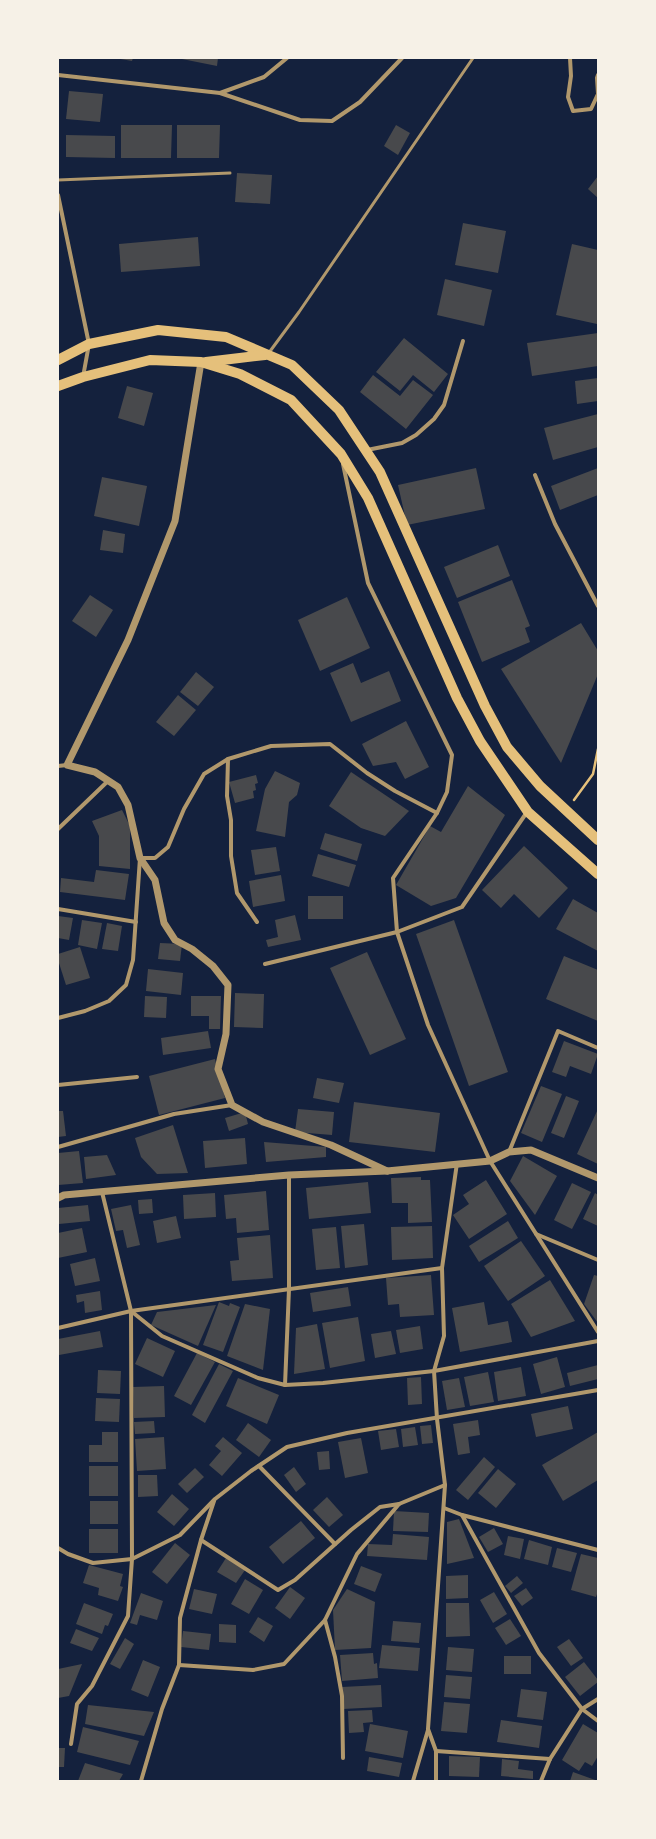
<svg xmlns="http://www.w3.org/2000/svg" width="656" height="1839" viewBox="0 0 656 1839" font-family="'Work Sans',sans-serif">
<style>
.building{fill:#48494c}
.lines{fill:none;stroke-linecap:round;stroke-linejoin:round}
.path{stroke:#e5c07b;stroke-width:2.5}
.service{stroke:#b1986c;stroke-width:3}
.minor{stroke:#b1986c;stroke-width:4}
.tertiary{stroke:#b1986c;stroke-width:7}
.primary{stroke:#e5c07b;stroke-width:10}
</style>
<rect width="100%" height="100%" fill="#14213d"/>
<!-- building -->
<g class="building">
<polygon points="115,58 133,58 132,61"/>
<polygon points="177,58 218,58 217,66"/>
<polygon points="69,91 103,94 100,122 66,119"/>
<polygon points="121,125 172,125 171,158 121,158"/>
<polygon points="177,125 220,125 219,158 177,158"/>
<polygon points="396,125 410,133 398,155 384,146"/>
<polygon points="66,135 115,136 115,158 66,157"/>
<polygon points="237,173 272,175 270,204 235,202"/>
<polygon points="598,176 598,198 588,189"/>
<polygon points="463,223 506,231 498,273 455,265"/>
<polygon points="198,237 200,266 121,272 119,244"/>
<polygon points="572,244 598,250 597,324 556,315"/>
<polygon points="445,279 492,290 484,326 437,315"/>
<polygon points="598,333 598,366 532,376 527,343"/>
<polygon points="404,338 448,374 434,392 413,375 400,391 376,372"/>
<polygon points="373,375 400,396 413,380 433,395 406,429 360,392"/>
<polygon points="598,378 598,401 577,404 575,381"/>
<polygon points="127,386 153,393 144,426 118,418"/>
<polygon points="598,414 598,447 553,460 544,428"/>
<polygon points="476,468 485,509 407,525 398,485"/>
<polygon points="598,468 598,495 560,510 551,486"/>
<polygon points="102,477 147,486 139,526 94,516"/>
<polygon points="103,530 125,534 123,553 100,550"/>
<polygon points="498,545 510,576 457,598 444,567"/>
<polygon points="512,580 530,626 525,628 530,642 482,662 458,602"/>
<polygon points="90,595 113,610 96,637 72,621"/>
<polygon points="347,597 370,648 320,671 298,620"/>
<polygon points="581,623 598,651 598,674 561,763 501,669"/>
<polygon points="353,663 361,683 389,671 401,701 351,722 330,673"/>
<polygon points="196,672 214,687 198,706 180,692"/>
<polygon points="178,695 196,710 174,736 156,722"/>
<polygon points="406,721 429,767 405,779 396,762 373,766 362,744"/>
<polygon points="275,771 300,783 297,795 289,802 285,837 256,831 265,789"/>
<polygon points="351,772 409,811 385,836 361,828 329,806"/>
<polygon points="256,775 258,783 255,784 256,790 253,791 254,798 235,803 229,782"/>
<polygon points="468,786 505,815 456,898 431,906 396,885 430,826 441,832"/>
<polygon points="122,810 130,826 130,869 99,866 99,836 92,821"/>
<polygon points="325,833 362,844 357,861 320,849"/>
<polygon points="524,846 568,888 539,918 514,894 501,908 482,890"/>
<polygon points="276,847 280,871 255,875 251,850"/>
<polygon points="318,854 356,865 349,887 312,876"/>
<polygon points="96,870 129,874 125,900 60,892 61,878 94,882"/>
<polygon points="281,875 285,901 253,907 249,881"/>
<rect x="308" y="896" width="35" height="23"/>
<polygon points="573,899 598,913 598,951 556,929"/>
<polygon points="295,915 301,940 268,947 266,940 278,937 275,920"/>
<polygon points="58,916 73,918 69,940 58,938"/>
<polygon points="82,920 102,923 97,949 78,945"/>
<polygon points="454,920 508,1072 469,1086 416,934"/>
<polygon points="107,923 122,926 118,951 102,949"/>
<polygon points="160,943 182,944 180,961 158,959"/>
<polygon points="80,947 90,978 66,985 58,960 58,954"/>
<polygon points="367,952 406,1039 370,1055 330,968"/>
<polygon points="564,956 598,970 598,1021 546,999"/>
<polygon points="148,969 183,973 181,995 146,991"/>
<polygon points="235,993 264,994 263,1028 234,1027"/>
<polygon points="145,996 167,997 166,1018 144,1017"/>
<polygon points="191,996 221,996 220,1029 209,1029 209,1016 191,1016"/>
<polygon points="208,1031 211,1048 163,1055 161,1038"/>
<polygon points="564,1041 598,1054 591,1074 570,1066 566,1077 552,1072"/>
<polygon points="215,1059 225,1098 159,1115 149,1076"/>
<polygon points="317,1078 344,1083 339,1103 313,1098"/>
<polygon points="541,1086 562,1094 542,1142 521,1133"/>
<polygon points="566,1096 579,1101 564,1138 551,1133"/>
<polygon points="354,1102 440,1113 435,1152 349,1142"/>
<polygon points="298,1109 334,1112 332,1135 295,1132"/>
<polygon points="598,1109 598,1164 577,1154"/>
<polygon points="58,1111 63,1111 66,1136 58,1137"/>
<polygon points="245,1112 248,1124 229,1131 225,1118"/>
<polygon points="173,1125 188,1173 157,1174 141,1157 135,1138"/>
<polygon points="245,1138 247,1164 205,1168 203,1141"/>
<polygon points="264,1142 326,1147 326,1157 266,1162"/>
<polygon points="79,1151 83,1183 58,1185 58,1153"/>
<polygon points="107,1155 116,1175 86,1179 84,1157"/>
<polygon points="523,1156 557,1176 535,1215 510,1181"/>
<polygon points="421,1177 421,1180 430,1180 432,1222 408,1223 408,1203 392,1203 391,1178"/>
<polygon points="486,1180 507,1214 469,1239 453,1215 469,1204 463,1195"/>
<polygon points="368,1182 371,1213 309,1219 306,1188"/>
<polygon points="572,1183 591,1192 572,1229 554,1220"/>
<polygon points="266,1191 269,1230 237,1233 236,1218 226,1219 224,1195"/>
<polygon points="215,1193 216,1217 184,1219 183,1195"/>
<polygon points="595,1193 598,1195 598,1226 583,1219"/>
<polygon points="152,1199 153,1213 139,1214 138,1200"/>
<polygon points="88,1205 90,1221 59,1224 58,1208"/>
<polygon points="131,1205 140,1245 127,1248 123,1230 116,1231 111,1209"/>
<polygon points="176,1216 181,1238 157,1243 153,1221"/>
<polygon points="508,1221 518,1238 479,1262 469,1246"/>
<polygon points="364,1224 368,1265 345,1268 341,1226"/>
<polygon points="432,1226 433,1258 392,1260 391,1227"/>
<polygon points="336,1227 340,1268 316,1270 312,1229"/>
<polygon points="82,1228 87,1252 58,1258 58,1233"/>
<polygon points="270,1235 273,1278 232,1281 230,1261 239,1260 237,1238"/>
<polygon points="521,1241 545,1276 508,1301 484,1266"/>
<polygon points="95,1258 100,1281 75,1286 70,1264"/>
<polygon points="431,1275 434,1315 400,1317 399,1304 388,1305 386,1278"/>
<polygon points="594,1275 598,1276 598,1323 584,1304"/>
<polygon points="550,1280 575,1321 531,1337 511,1304"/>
<polygon points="348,1287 351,1306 313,1312 310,1293"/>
<polygon points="100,1291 102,1310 85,1313 84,1301 77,1303 76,1295"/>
<polygon points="219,1302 229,1306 230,1303 240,1307 223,1352 203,1345"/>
<polygon points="484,1302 488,1325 508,1321 512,1342 460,1352 452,1308"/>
<polygon points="245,1304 270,1309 263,1370 227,1356"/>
<polygon points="216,1305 198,1346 151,1325 157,1312"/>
<polygon points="358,1317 365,1361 330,1368 322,1323"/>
<polygon points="317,1324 325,1369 294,1374 296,1328"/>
<polygon points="420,1326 423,1349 400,1353 396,1330"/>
<polygon points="100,1331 103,1347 59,1355 58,1339"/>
<polygon points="391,1331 396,1354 375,1358 371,1334"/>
<polygon points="147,1338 175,1351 163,1377 135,1364"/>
<polygon points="197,1353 215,1362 191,1405 174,1396"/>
<polygon points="557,1357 565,1387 541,1394 533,1364"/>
<polygon points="219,1364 233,1371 205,1423 192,1415"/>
<polygon points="598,1365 598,1379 570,1386 567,1373"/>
<polygon points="521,1367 526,1396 498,1401 494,1372"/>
<polygon points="98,1370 121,1371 120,1394 97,1393"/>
<polygon points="488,1372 494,1402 470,1406 464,1377"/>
<polygon points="421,1377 422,1404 408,1405 407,1378"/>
<polygon points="238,1378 279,1395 267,1424 226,1406"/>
<polygon points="459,1378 465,1407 447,1410 442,1381"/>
<polygon points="164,1386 165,1417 134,1418 133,1387"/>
<polygon points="96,1398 120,1399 119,1422 95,1421"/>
<polygon points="568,1406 573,1429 536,1437 531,1414"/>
<polygon points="478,1420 480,1435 468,1437 470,1453 458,1455 453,1424"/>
<polygon points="154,1421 155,1433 135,1434 134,1422"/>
<polygon points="248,1423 271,1440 259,1457 236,1440"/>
<polygon points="431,1425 433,1443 422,1444 420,1426"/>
<polygon points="415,1427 418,1445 403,1447 401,1429"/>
<polygon points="396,1429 399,1447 381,1450 378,1431"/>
<polygon points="102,1432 118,1432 118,1462 89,1462 89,1445 102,1445"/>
<polygon points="598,1432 598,1480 563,1501 542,1465"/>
<polygon points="164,1437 166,1469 137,1471 135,1439"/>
<polygon points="223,1437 242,1453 222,1476 209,1465 221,1451 215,1446"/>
<polygon points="361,1438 368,1473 345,1478 338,1442"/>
<polygon points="329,1451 330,1469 319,1470 317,1452"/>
<polygon points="484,1457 495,1467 468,1500 456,1490"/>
<rect x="89" y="1466" width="29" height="30"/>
<polygon points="294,1467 306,1484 296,1492 284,1475"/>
<polygon points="195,1468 204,1477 187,1493 178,1484"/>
<polygon points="498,1469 516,1484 496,1508 478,1493"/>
<polygon points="138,1475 157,1475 158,1496 138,1497"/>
<polygon points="172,1494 189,1509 174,1526 157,1512"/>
<polygon points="327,1497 343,1515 329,1527 313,1510"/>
<rect x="90" y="1501" width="28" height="23"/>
<polygon points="394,1511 429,1513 428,1532 393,1531"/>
<polygon points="459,1519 474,1558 447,1564 447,1522"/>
<polygon points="301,1521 315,1538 283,1564 269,1547"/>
<polygon points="494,1528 503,1544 488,1552 479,1537"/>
<rect x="89" y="1529" width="29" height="24"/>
<polygon points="393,1534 429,1537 427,1560 367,1556 368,1544 392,1545"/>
<polygon points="508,1536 524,1539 520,1559 504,1555"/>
<polygon points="529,1540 552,1547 548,1565 524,1559"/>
<polygon points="175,1543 190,1555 167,1584 152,1572"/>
<polygon points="557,1548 577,1553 571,1572 552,1567"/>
<polygon points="581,1554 598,1558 598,1591 596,1597 571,1590"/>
<polygon points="226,1558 245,1570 236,1583 217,1572"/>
<polygon points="89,1565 123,1574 120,1586 123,1587 118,1601 98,1595 99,1588 83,1583"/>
<polygon points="361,1566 382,1574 375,1592 354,1584"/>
<polygon points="468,1575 468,1598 446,1599 446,1576"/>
<polygon points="517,1576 523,1583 511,1593 505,1586"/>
<polygon points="245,1579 263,1590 249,1614 231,1604"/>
<polygon points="290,1587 305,1598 290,1619 275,1608"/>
<polygon points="526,1588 533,1598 522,1606 514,1596"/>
<polygon points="194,1589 217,1594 212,1614 189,1609"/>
<polygon points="347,1589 375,1602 371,1648 335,1650 333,1610"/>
<polygon points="494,1592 507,1614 493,1623 480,1600"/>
<polygon points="141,1593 163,1601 157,1620 140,1615 137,1625 130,1623"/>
<polygon points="84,1603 113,1614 108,1626 105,1625 102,1634 76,1624"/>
<polygon points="446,1603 469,1603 470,1636 446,1637"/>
<polygon points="258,1617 273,1626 264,1642 249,1632"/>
<polygon points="510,1619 521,1636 506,1645 495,1628"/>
<polygon points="393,1621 421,1623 419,1643 391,1641"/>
<polygon points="219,1624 236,1625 236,1643 219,1642"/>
<polygon points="76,1629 99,1638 92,1651 70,1643"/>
<polygon points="183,1631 211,1634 209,1650 181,1647"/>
<polygon points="125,1638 134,1644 120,1669 110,1664"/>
<polygon points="569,1639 583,1658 571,1666 557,1647"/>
<polygon points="382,1645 420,1648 418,1671 379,1668"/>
<polygon points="448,1647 474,1649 472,1672 446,1670"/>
<polygon points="373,1653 374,1664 377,1663 378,1678 342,1681 340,1655"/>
<rect x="504" y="1656" width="27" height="18"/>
<polygon points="143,1660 160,1667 148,1697 131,1690"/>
<polygon points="584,1662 598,1680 598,1682 580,1696 565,1677"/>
<polygon points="82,1664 69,1696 58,1698 58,1669"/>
<polygon points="446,1675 472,1677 470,1699 444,1697"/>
<polygon points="381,1685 382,1707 343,1709 342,1687"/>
<polygon points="521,1689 547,1692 543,1720 517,1717"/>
<polygon points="444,1702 470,1704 467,1733 441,1731"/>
<polygon points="88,1705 154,1712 144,1736 85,1724"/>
<polygon points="372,1710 373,1722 363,1723 364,1732 349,1733 348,1711"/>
<polygon points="501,1720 542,1726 539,1748 497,1742"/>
<polygon points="370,1724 408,1731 403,1758 365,1751"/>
<polygon points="583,1724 598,1733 598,1756 592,1766 585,1762 579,1771 562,1760"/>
<polygon points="83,1727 139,1741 130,1765 77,1752"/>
<polygon points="58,1748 65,1748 64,1767 58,1767"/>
<polygon points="449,1756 480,1757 479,1777 449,1776"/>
<polygon points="369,1757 402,1763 399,1777 367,1771"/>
<polygon points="502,1759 519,1761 518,1769 533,1771 533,1779 501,1776"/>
<polygon points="85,1763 123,1774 119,1781 78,1781"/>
<polygon points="573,1772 598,1781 570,1781"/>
</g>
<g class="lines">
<!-- path -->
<polyline class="path" points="574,800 593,774 598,749"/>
<!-- service -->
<g class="service">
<polyline points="58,180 230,173"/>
<polyline points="268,354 299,312 473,58"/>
</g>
<!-- minor -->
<g class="minor">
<polyline points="570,58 571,76 568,97 573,111 591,109 598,94"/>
<polyline points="58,75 220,93 264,77 287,58"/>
<polyline points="598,75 597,78 598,94"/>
<polyline points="220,93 300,120 332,121 360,102 402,58"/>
<polyline points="58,195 89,344 83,377"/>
<polyline points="367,450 402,443 416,435 434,419 444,405 463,341"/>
<polyline points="343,464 368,583 452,755 447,792 437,813 393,878 397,932 428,1025 490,1161 598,1332"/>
<polyline points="535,475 555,524 598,606"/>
<polyline points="228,759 227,796 231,820 231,856 237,893 257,922"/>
<polyline points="58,766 67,765"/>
<polyline points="58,829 108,781"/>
<polyline points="58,909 136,922"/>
<polyline points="265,964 397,932 462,907 527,812"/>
<polyline points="58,1018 85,1011 109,1001 126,985 133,960 140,858 155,858 168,847 184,809 204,774 228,759 271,746 330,744 367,773 395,791 437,813"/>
<polyline points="58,1085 137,1077"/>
<polyline points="58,1147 174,1114 232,1105"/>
<polyline points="509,1152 558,1031 598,1048"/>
<polyline points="536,1234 598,1260"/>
<polyline points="131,1311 162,1336 258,1378 285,1385 323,1383 434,1371 598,1341"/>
<polyline points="58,1328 131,1311 442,1268"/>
<polyline points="285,1385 289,1289 289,1175"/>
<polyline points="259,1466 335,1544"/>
<polyline points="444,1508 462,1515 598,1550"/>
<polyline points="462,1515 539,1653 582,1709 598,1721"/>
<polyline points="201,1540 278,1590 295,1580 351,1530 380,1507 399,1504"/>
<polyline points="58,1548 68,1554 93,1563 132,1559 180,1535 215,1499 251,1471 287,1447 347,1433 598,1390"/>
<polyline points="325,1620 335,1657 342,1696 343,1758"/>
<polyline points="179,1665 253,1670 284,1664 325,1620 357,1554 399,1504 445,1485"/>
<polyline points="71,1744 77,1704 92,1686 128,1616 132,1559 131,1311 102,1192"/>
<polyline points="436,1751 550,1759"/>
<polyline points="141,1781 162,1709 179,1665 180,1618 201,1540 214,1501"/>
<polyline points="413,1781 428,1730"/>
<polyline points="436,1781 436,1751 428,1729 445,1485 437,1419 434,1371 444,1336 442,1268 457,1163"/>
<polyline points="541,1781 550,1759 582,1709 598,1699"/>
</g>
<!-- tertiary -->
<g class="tertiary">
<polyline points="201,362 175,521 128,640 67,765 95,772 118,787 128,805 140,858 155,880 164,923 175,940 192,949 213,966 228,985 226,1034 218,1069 232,1105 263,1122 331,1145 387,1171"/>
<polyline points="58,1198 64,1195 289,1175 387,1171 490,1161 509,1152 531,1150 598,1178"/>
</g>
<!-- primary -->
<g class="primary">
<polyline points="58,360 89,344 158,330 226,337 292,365 339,410 380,472 485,706 507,747 540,786 598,840"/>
<polyline points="206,362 265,355"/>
<polyline points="58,386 83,377 150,360 201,362 240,374 291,400 341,454 368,498 457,698 480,741 528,812 598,874"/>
</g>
</g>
<!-- border -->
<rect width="656" height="1839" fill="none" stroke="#f6f1e7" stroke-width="118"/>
</svg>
